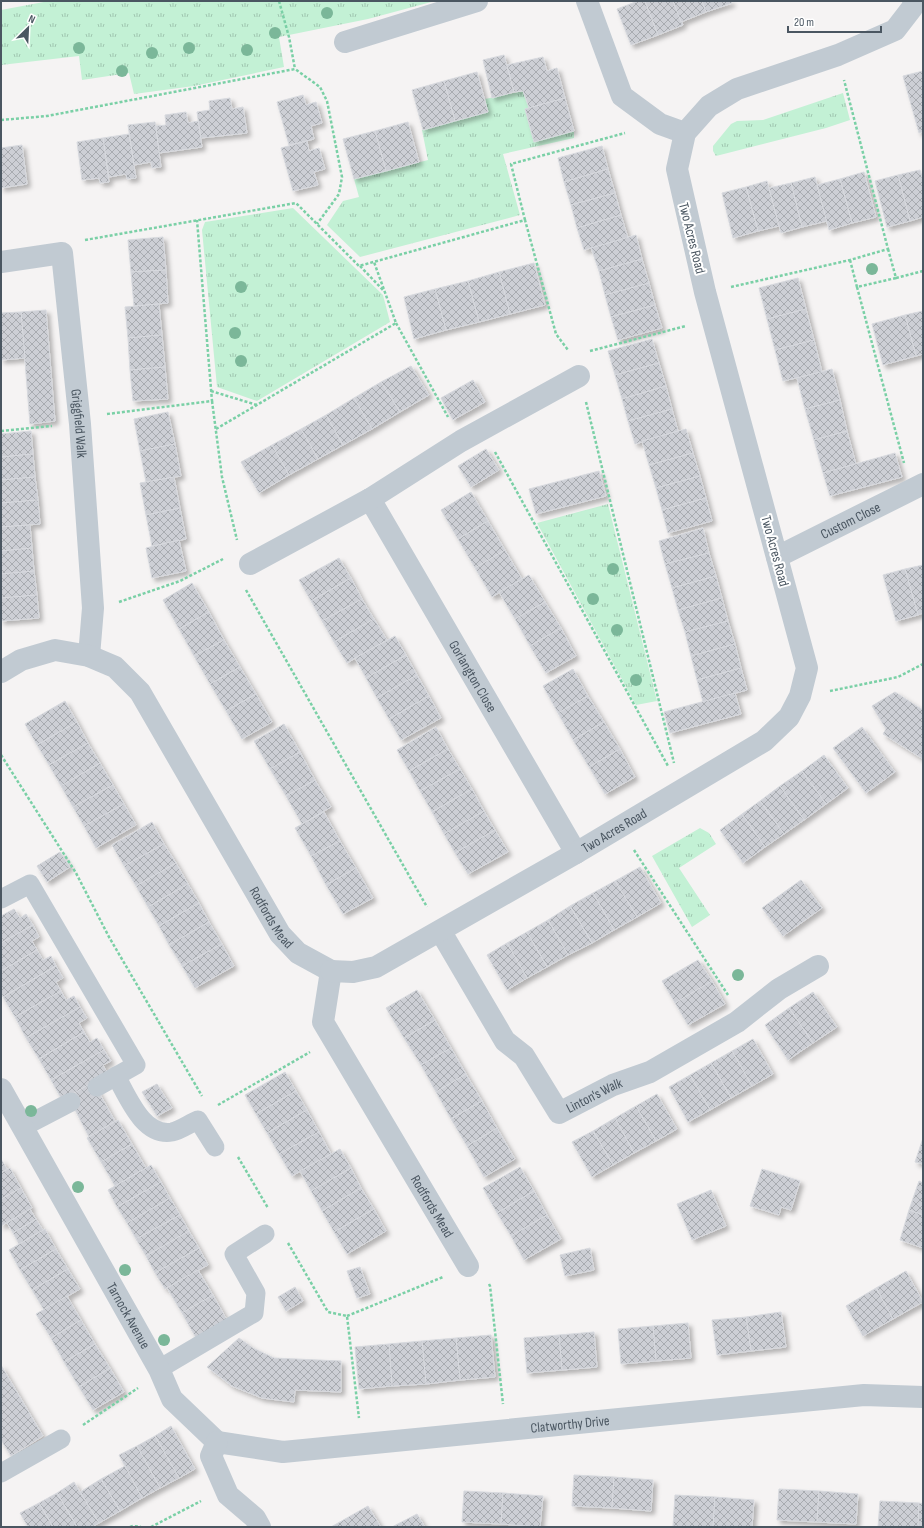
<svg xmlns="http://www.w3.org/2000/svg" width="924" height="1528" viewBox="0 0 924 1528" font-family="'Sofia Sans Condensed',sans-serif">
<style>
.grass{fill:url(#grass-tufts)}
.building{fill:url(#building-cross-hatch);stroke:#d7d9de;filter:url(#shadow)}
.lines{fill:none;stroke-linecap:round;stroke-linejoin:round}
.path{stroke:#7ad0a6;stroke-width:2.5;stroke-dasharray:3 2;stroke-linecap:butt}
.lane{stroke:#c1cad2;stroke-width:19}
.street{stroke:#c1cad2;stroke-width:22}
.tree{fill:#7bb799}
.labels{text-anchor:middle;dominant-baseline:central;stroke-width:4;stroke-linejoin:round;paint-order:stroke}
.street-label{font-size:14px;fill:#4a5661;stroke:#fff}
</style>
<defs>
<pattern id="grass-tufts" width="24" height="20" patternUnits="userSpaceOnUse"><rect width="24" height="20" fill="#c3f1d5"/><path d="M3 7l-1-3M5 7V3M7 7l1-3M15 17l-1-3M17 17v-4M19 17l1-3" fill="none" stroke="#a0c6b0"/></pattern>
<pattern id="building-cross-hatch" width="8" height="8" patternUnits="userSpaceOnUse"><rect width="8" height="8" fill="#cdcfd5"/><path d="M0 0l8 8M0 8l8-8" fill="none" stroke="#a8abb0"/></pattern>
<filter id="shadow"><feDropShadow dx="3.5" dy="3.5" stdDeviation="2" flood-color="#0004"/></filter>
</defs>
<rect width="100%" height="100%" fill="#f5f3f3"/>
<!-- grass -->
<g class="grass">
<polygon points="49,1 435,1 368,19 279,37 284,67 194,86 134,94 129,73 82,80 79,56 1,65 1,10"/>
<polygon points="523,91 529,108 525,109 534,142 574,131 574,138 503,154 520,215 360,257 327,225 343,201 359,197 354,179 428,160 422,130 488,112 485,99"/>
<polygon points="843,93 850,120 826,128 716,156 713,151 713,146 731,124 737,121 763,120"/>
<polygon points="293,208 383,295 390,322 257,401 217,387 202,230 205,222"/>
<polygon points="608,504 657,701 636,705 537,523"/>
<polygon points="700,828 709,833 716,844 679,868 710,915 692,927 652,856"/>
</g>
<!-- building -->
<g class="building">
<polygon points="638,1 645,1 658,35 631,45 617,9"/>
<polygon points="645,1 673,1 683,25 658,35"/>
<polygon points="673,1 702,1 706,12 681,22"/>
<polygon points="702,1 731,1 732,3 706,12"/>
<polygon points="504,55 514,92 492,98 483,60"/>
<polygon points="543,57 547,71 557,68 565,98 529,108 523,91 514,92 507,65"/>
<polygon points="923,71 923,132 919,133 903,76"/>
<polygon points="477,72 488,112 455,121 444,81"/>
<polygon points="444,81 455,121 423,130 412,90"/>
<polygon points="303,95 306,105 316,102 322,123 311,126 314,139 289,145 277,102"/>
<polygon points="230,98 232,109 243,107 247,133 201,138 197,112 210,110 209,101"/>
<polygon points="565,98 574,131 534,142 525,109"/>
<polygon points="186,112 188,123 198,121 202,147 159,153 156,126 166,125 165,115"/>
<polygon points="155,122 161,167 152,168 151,162 134,165 128,125"/>
<polygon points="408,122 419,162 386,171 375,131"/>
<polygon points="375,131 386,171 354,179 343,139"/>
<polygon points="129,134 136,178 127,179 126,174 109,177 103,138"/>
<polygon points="103,138 109,182 100,183 99,178 82,180 77,142"/>
<polygon points="307,141 309,151 319,148 325,169 314,172 318,185 293,191 281,148"/>
<polygon points="22,145 27,184 1,188 1,148"/>
<polygon points="602,146 608,169 564,182 558,158"/>
<polygon points="608,169 615,193 571,205 564,182"/>
<polygon points="920,170 923,181 923,217 910,221 898,175"/>
<polygon points="864,172 876,217 852,223 840,179"/>
<polygon points="898,175 910,221 887,227 875,181"/>
<polygon points="815,177 827,221 802,227 791,183"/>
<polygon points="840,179 852,223 829,230 817,185"/>
<polygon points="767,181 779,226 758,231 746,187"/>
<polygon points="791,183 802,227 781,233 769,188"/>
<polygon points="746,187 758,231 733,238 722,193"/>
<polygon points="615,193 621,215 577,228 571,205"/>
<polygon points="621,215 628,238 584,250 577,228"/>
<polygon points="636,235 642,259 599,271 591,248"/>
<polygon points="163,237 166,270 131,272 128,240"/>
<polygon points="642,259 649,283 605,295 599,271"/>
<polygon points="534,263 545,305 510,314 499,272"/>
<polygon points="166,270 168,303 134,306 131,272"/>
<polygon points="499,272 510,314 479,322 468,281"/>
<polygon points="798,278 806,309 767,319 759,288"/>
<polygon points="468,281 479,322 446,330 435,289"/>
<polygon points="649,283 655,305 611,317 605,295"/>
<polygon points="435,289 446,330 414,339 404,297"/>
<polygon points="159,304 162,335 128,338 125,307"/>
<polygon points="655,305 662,328 618,340 611,317"/>
<polygon points="806,309 814,340 775,350 767,319"/>
<polygon points="46,310 55,421 30,424 21,312"/>
<polygon points="923,311 923,354 916,356 905,315"/>
<polygon points="21,312 25,358 1,360 1,313"/>
<polygon points="905,315 916,356 883,365 872,324"/>
<polygon points="162,335 165,367 130,370 128,338"/>
<polygon points="652,339 659,363 615,375 608,351"/>
<polygon points="814,340 822,372 783,381 775,350"/>
<polygon points="659,363 666,386 622,399 615,375"/>
<polygon points="411,366 429,395 400,412 381,382"/>
<polygon points="165,367 168,399 133,401 130,370"/>
<polygon points="832,369 840,400 805,409 797,378"/>
<polygon points="473,380 485,402 453,420 441,398"/>
<polygon points="381,382 400,412 372,429 354,398"/>
<polygon points="666,386 672,409 628,421 622,399"/>
<polygon points="354,398 372,429 343,445 326,415"/>
<polygon points="840,400 847,431 814,440 805,409"/>
<polygon points="672,409 678,431 635,444 628,421"/>
<polygon points="168,412 175,444 140,451 134,419"/>
<polygon points="326,415 343,445 318,459 301,429"/>
<polygon points="301,429 318,459 289,475 272,445"/>
<polygon points="686,429 693,453 649,465 642,441"/>
<polygon points="31,431 33,454 1,457 1,434"/>
<polygon points="847,431 856,464 823,473 814,440"/>
<polygon points="175,444 181,476 146,482 140,451"/>
<polygon points="272,445 289,475 259,493 241,462"/>
<polygon points="486,449 499,470 471,487 458,466"/>
<polygon points="693,453 700,476 656,488 649,465"/>
<polygon points="895,453 902,477 830,496 823,473"/>
<polygon points="33,454 35,477 1,480 1,457"/>
<polygon points="599,471 606,496 536,514 529,489"/>
<polygon points="700,476 706,498 662,510 656,488"/>
<polygon points="35,477 38,500 1,503 1,480"/>
<polygon points="174,477 180,508 146,515 140,483"/>
<polygon points="471,492 488,521 458,539 441,510"/>
<polygon points="706,498 712,521 668,533 662,510"/>
<polygon points="38,500 40,524 1,527 1,503"/>
<polygon points="180,508 186,539 152,546 146,515"/>
<polygon points="488,521 505,550 475,568 458,539"/>
<polygon points="30,525 32,548 1,551 1,527"/>
<polygon points="703,528 709,553 665,564 659,541"/>
<polygon points="179,540 186,571 152,578 146,548"/>
<polygon points="32,548 34,571 1,574 1,551"/>
<polygon points="505,550 522,579 492,597 475,568"/>
<polygon points="709,553 716,576 672,588 665,564"/>
<polygon points="339,558 351,578 311,601 299,580"/>
<polygon points="923,565 923,613 918,615 905,569"/>
<polygon points="905,569 918,615 896,621 883,575"/>
<polygon points="34,571 37,595 1,598 1,574"/>
<polygon points="529,575 545,602 515,619 499,592"/>
<polygon points="716,576 722,598 678,610 672,588"/>
<polygon points="351,578 362,599 322,621 311,601"/>
<polygon points="192,583 209,612 179,629 163,600"/>
<polygon points="37,595 39,618 1,621 1,598"/>
<polygon points="722,598 728,621 685,632 678,610"/>
<polygon points="362,599 374,619 334,642 322,621"/>
<polygon points="545,602 561,628 530,646 515,619"/>
<polygon points="209,612 224,640 194,656 179,629"/>
<polygon points="374,619 387,640 347,663 334,642"/>
<polygon points="728,621 735,644 691,656 685,632"/>
<polygon points="561,628 576,656 546,673 530,646"/>
<polygon points="395,636 406,655 366,678 355,658"/>
<polygon points="224,640 240,667 210,684 194,656"/>
<polygon points="735,644 741,668 697,680 691,656"/>
<polygon points="406,655 417,675 377,698 366,678"/>
<polygon points="240,667 256,694 226,711 210,684"/>
<polygon points="741,668 747,690 703,702 697,680"/>
<polygon points="573,669 588,696 558,713 543,686"/>
<polygon points="417,675 429,696 389,719 377,698"/>
<polygon points="895,692 923,710 923,759 883,734 886,729 872,706"/>
<polygon points="735,693 741,714 670,733 664,712"/>
<polygon points="256,694 272,722 242,739 226,711"/>
<polygon points="429,696 441,718 401,740 389,719"/>
<polygon points="588,696 604,722 573,740 558,713"/>
<polygon points="65,701 77,722 37,745 25,724"/>
<polygon points="77,722 88,743 49,765 37,745"/>
<polygon points="604,722 620,749 589,767 573,740"/>
<polygon points="284,724 300,752 270,769 254,741"/>
<polygon points="436,727 448,749 409,771 397,750"/>
<polygon points="862,727 895,772 866,793 833,748"/>
<polygon points="88,743 100,763 61,786 49,765"/>
<polygon points="448,749 460,769 420,791 409,771"/>
<polygon points="620,749 635,777 605,794 589,767"/>
<polygon points="300,752 315,780 286,796 270,769"/>
<polygon points="824,755 848,788 826,804 802,771"/>
<polygon points="100,763 113,785 73,807 61,786"/>
<polygon points="460,769 472,789 432,812 420,791"/>
<polygon points="802,771 826,804 804,820 780,786"/>
<polygon points="315,780 331,807 302,824 286,796"/>
<polygon points="113,785 124,804 84,826 73,807"/>
<polygon points="780,786 804,820 784,834 760,801"/>
<polygon points="472,789 484,811 444,834 432,812"/>
<polygon points="760,801 784,834 765,847 742,814"/>
<polygon points="124,804 136,825 96,848 84,826"/>
<polygon points="484,811 495,830 455,853 444,834"/>
<polygon points="324,812 340,841 311,856 295,828"/>
<polygon points="742,814 765,847 743,863 720,830"/>
<polygon points="152,822 164,844 124,866 112,845"/>
<polygon points="495,830 508,852 468,874 455,853"/>
<polygon points="340,841 356,868 326,885 311,856"/>
<polygon points="164,844 176,863 136,886 124,866"/>
<polygon points="60,852 70,867 47,882 37,866"/>
<polygon points="176,863 188,884 148,907 136,886"/>
<polygon points="640,867 661,903 637,917 615,881"/>
<polygon points="356,868 373,898 343,914 326,885"/>
<polygon points="801,880 822,908 783,936 762,908"/>
<polygon points="615,881 637,917 614,930 593,893"/>
<polygon points="188,884 199,903 159,926 148,907"/>
<polygon points="593,893 614,930 592,943 570,906"/>
<polygon points="199,903 209,922 169,945 159,926"/>
<polygon points="570,906 592,943 568,955 548,920"/>
<polygon points="14,909 20,918 26,914 33,925 1,943 1,916"/>
<polygon points="548,920 568,955 547,967 527,932"/>
<polygon points="209,922 222,944 182,966 169,945"/>
<polygon points="33,925 39,937 32,941 37,950 1,971 1,943"/>
<polygon points="527,932 547,967 527,978 507,943"/>
<polygon points="507,943 527,978 507,990 487,955"/>
<polygon points="222,944 234,966 195,988 182,966"/>
<polygon points="37,950 43,960 51,956 56,966 3,997 1,993 1,971"/>
<polygon points="698,960 712,981 675,1003 662,981"/>
<polygon points="56,966 63,978 56,982 61,991 15,1017 3,997"/>
<polygon points="712,981 725,1004 688,1025 675,1003"/>
<polygon points="417,990 435,1020 404,1038 386,1008"/>
<polygon points="61,991 66,1000 74,996 80,1007 26,1038 15,1017"/>
<polygon points="813,992 837,1027 813,1043 789,1008"/>
<polygon points="80,1007 87,1018 79,1023 84,1032 39,1059 26,1038"/>
<polygon points="789,1008 813,1043 788,1060 765,1025"/>
<polygon points="435,1020 451,1048 421,1065 404,1038"/>
<polygon points="84,1032 90,1042 97,1038 104,1050 51,1080 39,1059"/>
<polygon points="753,1039 773,1074 752,1086 732,1051"/>
<polygon points="451,1048 466,1074 436,1092 421,1065"/>
<polygon points="104,1050 111,1061 103,1065 108,1074 62,1100 51,1080"/>
<polygon points="732,1051 752,1086 731,1098 711,1063"/>
<polygon points="711,1063 731,1098 710,1110 690,1075"/>
<polygon points="285,1072 296,1091 256,1114 245,1095"/>
<polygon points="466,1074 482,1101 451,1119 436,1092"/>
<polygon points="690,1075 710,1110 688,1122 669,1087"/>
<polygon points="93,1082 115,1121 89,1137 71,1102 66,1098"/>
<polygon points="157,1084 172,1108 157,1116 142,1092"/>
<polygon points="296,1091 307,1110 267,1133 256,1114"/>
<polygon points="657,1094 677,1129 656,1141 636,1106"/>
<polygon points="482,1101 497,1128 467,1146 451,1119"/>
<polygon points="636,1106 656,1141 634,1153 615,1118"/>
<polygon points="307,1110 319,1132 279,1154 267,1133"/>
<polygon points="615,1118 634,1153 613,1165 593,1131"/>
<polygon points="118,1120 132,1144 101,1162 87,1138"/>
<polygon points="497,1128 515,1159 484,1177 467,1146"/>
<polygon points="593,1131 613,1165 592,1177 572,1142"/>
<polygon points="319,1132 331,1154 292,1176 279,1154"/>
<polygon points="923,1138 923,1164 915,1162"/>
<polygon points="132,1144 146,1168 115,1186 101,1162"/>
<polygon points="340,1149 351,1168 311,1191 300,1171"/>
<polygon points="1,1159 7,1169 1,1173"/>
<polygon points="151,1165 161,1182 117,1207 108,1190"/>
<polygon points="520,1167 534,1191 497,1213 483,1188"/>
<polygon points="10,1168 21,1188 1,1199 1,1173"/>
<polygon points="351,1168 361,1188 322,1211 311,1191"/>
<polygon points="762,1169 800,1181 791,1210 781,1207 779,1215 750,1206"/>
<polygon points="919,1181 923,1183 923,1215 909,1210"/>
<polygon points="161,1182 170,1198 127,1223 117,1207"/>
<polygon points="21,1188 32,1208 1,1226 1,1199"/>
<polygon points="361,1188 374,1209 334,1232 322,1211"/>
<polygon points="711,1190 726,1226 692,1240 677,1204"/>
<polygon points="534,1191 547,1215 511,1236 497,1213"/>
<polygon points="170,1198 180,1215 136,1239 127,1223"/>
<polygon points="30,1209 36,1219 13,1233 7,1223"/>
<polygon points="374,1209 386,1231 347,1254 334,1232"/>
<polygon points="909,1210 923,1215 923,1248 900,1240"/>
<polygon points="180,1215 189,1231 146,1256 136,1239"/>
<polygon points="547,1215 561,1239 524,1260 511,1236"/>
<polygon points="36,1219 43,1230 19,1244 13,1233"/>
<polygon points="45,1229 56,1249 20,1270 9,1250"/>
<polygon points="189,1231 199,1248 155,1273 146,1256"/>
<polygon points="199,1248 208,1265 165,1289 155,1273"/>
<polygon points="590,1248 594,1270 565,1276 560,1255"/>
<polygon points="56,1249 68,1269 32,1290 20,1270"/>
<polygon points="360,1267 370,1294 357,1298 347,1271"/>
<polygon points="68,1269 80,1289 44,1310 32,1290"/>
<polygon points="198,1270 213,1295 182,1313 167,1288"/>
<polygon points="906,1271 923,1302 893,1319 876,1288"/>
<polygon points="295,1287 303,1301 286,1311 278,1297"/>
<polygon points="876,1288 893,1319 863,1336 846,1306"/>
<polygon points="213,1295 227,1320 196,1338 182,1313"/>
<polygon points="67,1296 81,1320 51,1338 36,1314"/>
<polygon points="781,1312 786,1347 751,1351 746,1317"/>
<polygon points="746,1317 751,1351 717,1355 712,1320"/>
<polygon points="81,1320 95,1344 64,1362 51,1338"/>
<polygon points="688,1323 691,1358 656,1361 653,1326"/>
<polygon points="653,1326 656,1361 621,1364 618,1329"/>
<polygon points="594,1332 597,1367 562,1370 559,1335"/>
<polygon points="491,1335 495,1377 460,1380 456,1338"/>
<polygon points="559,1335 562,1370 527,1373 524,1338"/>
<polygon points="239,1338 253,1348 274,1358 341,1361 341,1392 295,1390 294,1402 262,1398 232,1386 207,1367"/>
<polygon points="456,1338 460,1380 426,1384 422,1341"/>
<polygon points="422,1341 426,1384 392,1386 389,1344"/>
<polygon points="95,1344 110,1368 79,1387 64,1362"/>
<polygon points="389,1344 392,1386 359,1389 355,1347"/>
<polygon points="1,1365 43,1436 11,1456 1,1440"/>
<polygon points="110,1368 124,1392 93,1410 79,1387"/>
<polygon points="171,1426 195,1469 179,1478 155,1436"/>
<polygon points="155,1436 179,1478 160,1488 137,1446"/>
<polygon points="137,1446 160,1488 142,1498 119,1455"/>
<polygon points="125,1466 142,1498 120,1511 101,1479"/>
<polygon points="574,1475 614,1477 612,1508 572,1506"/>
<polygon points="614,1477 653,1480 651,1511 612,1508"/>
<polygon points="101,1479 120,1511 99,1523 80,1492"/>
<polygon points="74,1482 99,1523 92,1527 77,1527 57,1493"/>
<polygon points="779,1489 819,1491 817,1522 777,1520"/>
<polygon points="464,1491 503,1493 501,1524 462,1522"/>
<polygon points="819,1491 858,1494 856,1524 817,1522"/>
<polygon points="57,1493 77,1527 53,1527 39,1503"/>
<polygon points="503,1493 543,1496 540,1527 501,1524"/>
<polygon points="675,1495 715,1497 713,1527 673,1526"/>
<polygon points="715,1497 754,1500 752,1527 713,1527"/>
<polygon points="880,1501 919,1503 918,1527 878,1527"/>
<polygon points="39,1503 53,1527 28,1527 20,1513"/>
<polygon points="919,1503 923,1504 923,1527 918,1527"/>
<polygon points="368,1506 381,1527 331,1527"/>
<polygon points="417,1514 425,1527 392,1527"/>
</g>
<g class="lines">
<!-- path -->
<g class="path">
<polyline points="279,1 289,37 295,69"/>
<polyline points="1,120 47,116 295,69 320,87 327,101 342,177 339,194 317,224"/>
<polyline points="525,220 511,164 625,133"/>
<polyline points="85,240 296,203 359,266 525,220 556,334 568,350"/>
<polyline points="888,249 896,278 923,271"/>
<polyline points="850,260 857,287"/>
<polyline points="360,266 383,290"/>
<polyline points="896,278 857,287 904,463"/>
<polyline points="731,287 850,260 888,249 844,80"/>
<polyline points="396,323 448,417"/>
<polyline points="590,351 686,326"/>
<polyline points="211,391 257,405"/>
<polyline points="212,401 222,477 237,540"/>
<polyline points="586,402 674,763"/>
<polyline points="107,414 212,401 197,220"/>
<polyline points="216,429 396,323 374,262"/>
<polyline points="1,431 52,426"/>
<polyline points="495,452 668,766"/>
<polyline points="246,590 427,907"/>
<polyline points="119,602 180,581 223,559"/>
<polyline points="830,691 898,677 923,664"/>
<polyline points="1,755 76,873 109,937 202,1096"/>
<polyline points="634,850 728,995"/>
<polyline points="218,1105 310,1052"/>
<polyline points="238,1157 268,1208"/>
<polyline points="288,1243 328,1312 347,1316 359,1418"/>
<polyline points="489,1284 490,1286 503,1404"/>
<polyline points="347,1316 443,1277"/>
<polyline points="83,1425 138,1388"/>
<polyline points="130,1527 133,1526 141,1527"/>
<polyline points="151,1527 201,1501"/>
</g>
<!-- lane -->
<g class="lane">
<polyline points="1,899 30,884 136,1065 97,1087"/>
<path d="M116 1076C128 1097 143 1137 172 1132 181 1130 190 1123 198 1120L215 1147"/>
<polyline points="23,1127 71,1102"/>
<polyline points="159,1369 254,1313 256,1293 234,1254 265,1234"/>
<polyline points="1,1473 61,1439"/>
</g>
<!-- street -->
<g class="street">
<polyline points="587,1 622,96 660,124 685,133"/>
<polyline points="345,42 477,1"/>
<path id="s1" d="M1 262 62 253 80 424 93 608 89 656"/>
<path id="s2" d="M370 499 576 853"/>
<path id="s3" d="M777 557 923 484"/>
<polyline points="250,564 370,499 461,441 579,376"/>
<path id="s4" d="M1 672 21 660 55 650 89 656 115 667 140 692 280 934 298 953 331 971 323 1022 468 1266"/>
<path id="s5" d="M441 932 505 1041 524 1056 559 1113 613 1085 650 1072 737 1022 779 989 818 966"/>
<path id="s6" d="M331 971 353 972 376 967 576 853 764 741 789 717 800 696 807 668 705 292 677 169 685 133 709 106 737 89 838 55 895 30 912 8 914 1"/>
<path id="s7" d="M1 1089 159 1369 172 1399 217 1442"/>
<path id="s8" d="M217 1442 283 1452 864 1395 923 1397"/>
<polyline points="217,1442 211,1456 228,1495 255,1518 260,1527"/>
</g>
</g>
<!-- trees -->
<g class="tree">
<circle cx="327" cy="13" r="6"/>
<circle cx="275" cy="33" r="6"/>
<circle cx="79" cy="48" r="6"/>
<circle cx="189" cy="48" r="6"/>
<circle cx="247" cy="50" r="6"/>
<circle cx="152" cy="53" r="6"/>
<circle cx="122" cy="71" r="6"/>
<circle cx="872" cy="269" r="6"/>
<circle cx="241" cy="287" r="6"/>
<circle cx="235" cy="333" r="6"/>
<circle cx="241" cy="361" r="6"/>
<circle cx="613" cy="569" r="6"/>
<circle cx="593" cy="599" r="6"/>
<circle cx="617" cy="630" r="6"/>
<circle cx="636" cy="680" r="6"/>
<circle cx="738" cy="975" r="6"/>
<circle cx="31" cy="1111" r="6"/>
<circle cx="78" cy="1187" r="6"/>
<circle cx="125" cy="1270" r="6"/>
<circle cx="164" cy="1340" r="6"/>
</g>
<g class="labels">
<!-- street labels -->
<g class="street-label">
<text transform="translate(692 238) rotate(76)">Two Acres Road</text>
<text stroke="none"><textPath href="#s1" startOffset="233">Griggfield Walk</textPath></text>
<text stroke="none"><textPath href="#s3" startOffset="82">Custom Close</textPath></text>
<text transform="translate(775 551) rotate(75)">Two Acres Road</text>
<text stroke="none"><textPath href="#s2" startOffset="205">Gorlangton Close</textPath></text>
<text stroke="none"><textPath href="#s6" startOffset="320">Two Acres Road</textPath></text>
<text stroke="none"><textPath href="#s4" startOffset="418">Rodfords Mead</textPath></text>
<text stroke="none"><textPath href="#s5" startOffset="257">Linton's Walk</textPath></text>
<text stroke="none"><textPath href="#s4" startOffset="766">Rodfords Mead</textPath></text>
<text stroke="none"><textPath href="#s7" startOffset="260">Tarnock Avenue</textPath></text>
<text stroke="none"><textPath href="#s8" startOffset="355">Clatworthy Drive</textPath></text>
</g>
</g>
<!-- border -->
<rect width="924" height="1528" fill="none" stroke="#4a5661" stroke-width="4"/>
<!-- north arrow -->
<g transform="translate(28 28) rotate(24)" stroke="#ffffff" stroke-width="3" paint-order="stroke">
<path d="M0-3L7 15L0 10L-7 15Z" fill="#4a5661"/>
<text y="-6" font-size="11" font-weight="bold" text-anchor="middle" fill="#4a5661">N</text>
</g>
<!-- scale -->
<path d="M788 26v6h93v-6" fill="none" stroke="#4a5661" stroke-width="2"/>
<text x="794" y="26" font-size="12" fill="#4a5661" stroke="#ffffff" stroke-width="3" paint-order="stroke">20 m</text>
</svg>
